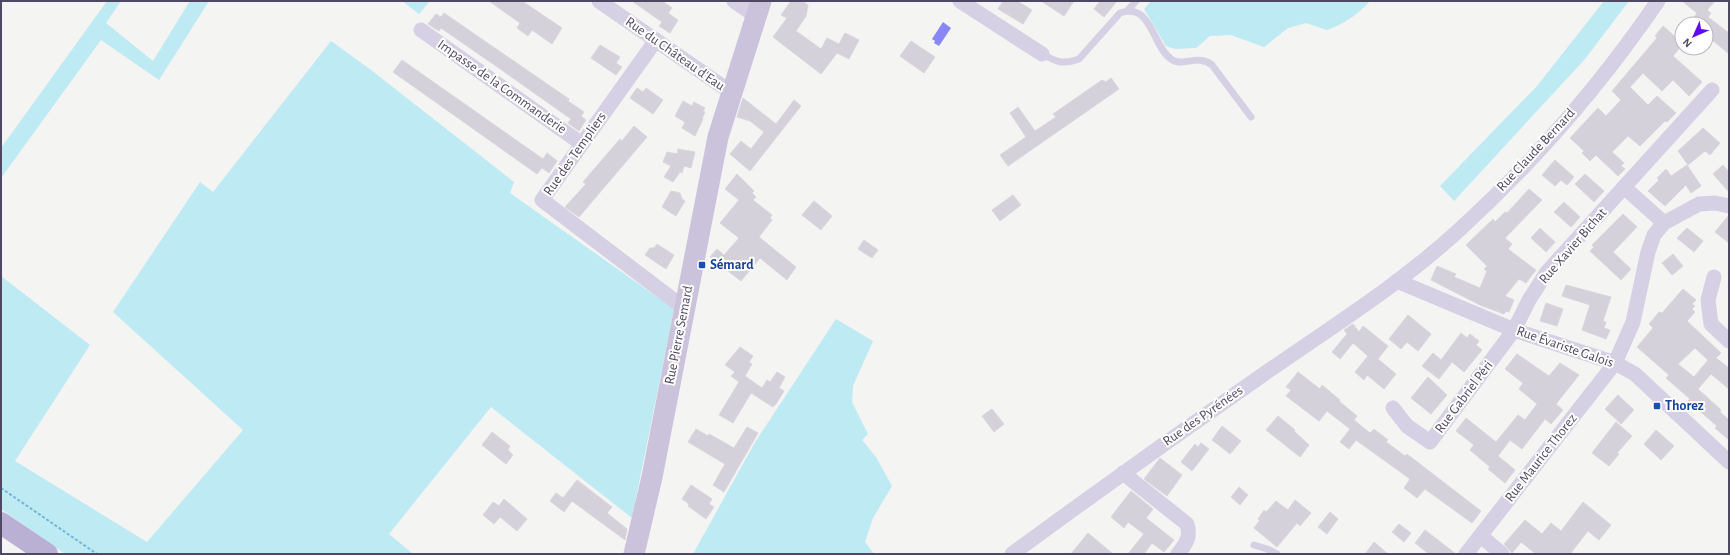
<svg xmlns="http://www.w3.org/2000/svg" width="1730" height="555" viewBox="0 0 1730 555" font-family="'Alegreya Sans',sans-serif">
<style>
.green{fill:#beeaf4}
.water{fill:#8987f5}
.building{fill:#d5d1db;stroke:#dad6de;fill-rule:evenodd}
.lines{fill:none;stroke-linecap:round;stroke-linejoin:round}
.path{stroke:#72b7d6;stroke-width:2;stroke-dasharray:3 2;stroke-linecap:butt}
.service{stroke:#d5d0e3;stroke-width:7}
.minor{stroke:#d5d0e3;stroke-width:15}
.secondary{stroke:#cbc3dc;stroke-width:21}
.primary{stroke:#bab0d3;stroke-width:22}
.transit-dot{fill:#1a4fb4;stroke:#fff;stroke-width:1.5}
.labels{text-anchor:middle;dominant-baseline:central;stroke-width:4;stroke-linejoin:round;paint-order:stroke}
.street-label{font-size:14px;fill:#4f4862;stroke:#fff}
.transit-label{font-size:14px;font-weight:bold;fill:#164399;stroke:#fff;text-anchor:start}
</style>
<rect width="100%" height="100%" fill="#f4f4f2"/>
<!-- green -->
<g class="green">
<polygon points="107,1 121,1 106,23 153,61 190,1 209,1 159,80 101,40 1,178 1,148"/>
<polygon points="402,1 430,1 419,14"/>
<path d="M1151 1H1370C1358 15 1343 24 1327 30L1306 23 1288 28 1264 47 1231 35 1210 36 1196 48 1175 49 1166 46 1144 9Z"/>
<polygon points="1604,1 1629,1 1585,59 1454,201 1440,186 1537,86"/>
<polygon points="331,41 371,70 514,182 510,193 674,309 632,518 491,407 389,534 413,554 65,554 1,509 1,276 90,345 15,461 147,542 243,430 113,312 200,182 213,192"/>
<polygon points="836,319 873,341 853,386 852,402 868,434 862,440 876,457 892,486 873,518 865,542 874,554 693,554 754,444"/>
</g>
<!-- water -->
<polygon class="water" points="943,22 951,28 939,46 934,43 935,41 932,39"/>
<!-- building -->
<g class="building">
<polygon points="489,1 522,1 562,28 552,44 532,30 528,36 517,28 520,23"/>
<polygon points="632,1 662,1 672,8 668,13 678,20 670,33 659,26 662,22"/>
<polygon points="791,1 802,1 808,5 806,16 796,31 821,49 827,38 839,44 845,33 859,40 849,59 837,53 821,74 773,37 787,18 781,15"/>
<polygon points="1003,1 1017,1 1032,10 1023,24 998,9"/>
<polygon points="1041,1 1074,1 1064,16"/>
<polygon points="1100,1 1117,1 1104,17 1094,9"/>
<polygon points="1682,1 1715,1 1707,10 1711,13 1708,17 1729,33 1729,54 1711,39 1713,33 1706,24 1689,24 1697,13"/>
<polygon points="444,13 569,99 568,101 584,112 581,116 586,120 579,131 568,123 571,119 493,64 441,28 439,31 428,24 436,14 441,17"/>
<polygon points="1663,26 1679,40 1678,41 1682,45 1673,56 1702,82 1689,96 1673,80 1662,91 1643,73 1630,87 1648,105 1657,96 1676,113 1667,122 1665,121 1640,146 1628,136 1612,152 1624,163 1621,166 1625,169 1618,176 1596,155 1590,161 1582,153 1584,151 1570,138 1598,108 1606,116 1621,100 1612,91 1657,38 1655,36"/>
<polygon points="911,41 935,57 924,73 900,56"/>
<polygon points="600,45 620,57 616,63 622,67 616,75 591,58"/>
<polygon points="402,60 543,159 547,153 557,161 549,173 542,168 537,174 393,72"/>
<polygon points="1111,78 1119,89 1008,166 1000,155 1026,137 1010,113 1018,107 1035,131 1056,117 1053,114 1102,80 1106,82"/>
<polygon points="637,88 643,92 646,88 663,100 653,114 630,98"/>
<polygon points="743,98 776,124 794,100 801,106 750,171 730,154 741,141 751,149 764,132 750,121 737,117"/>
<polygon points="683,101 692,106 694,102 705,108 703,111 705,112 702,119 703,119 695,136 682,128 685,122 675,116"/>
<polygon points="634,126 647,137 579,217 565,207 586,184 583,182 620,139 622,141"/>
<polygon points="1703,128 1720,143 1710,155 1705,151 1688,165 1678,151"/>
<polygon points="678,149 695,152 691,168 684,166 682,173 680,172 673,182 664,177 671,166 663,162 667,152 677,154"/>
<polygon points="1555,160 1574,177 1567,185 1561,180 1555,186 1542,175"/>
<polygon points="1687,165 1701,186 1691,193 1686,185 1665,206 1648,191 1659,180 1657,178 1666,169 1671,176"/>
<polygon points="1723,165 1729,172 1729,192 1713,174"/>
<polygon points="737,174 754,191 752,193 756,197 753,200 772,215 770,218 772,220 759,237 796,267 787,280 760,258 741,281 710,257 717,249 724,255 739,238 720,223 739,200 725,189"/>
<polygon points="1585,174 1604,191 1594,202 1575,184"/>
<polygon points="1529,189 1542,200 1505,238 1512,244 1508,249 1536,270 1526,283 1519,279 1505,296 1514,300 1509,312 1506,311 1504,314 1480,305 1431,280 1437,266 1456,274 1454,277 1480,288 1487,271 1484,269 1487,266 1466,245 1493,219 1495,222 1505,212 1507,213"/>
<polygon points="671,191 680,193 682,199 685,201 676,216 662,207"/>
<polygon points="1013,195 1021,205 1000,221 992,210"/>
<polygon points="814,201 832,216 821,230 802,215"/>
<polygon points="1564,202 1580,217 1571,227 1554,212"/>
<polygon points="1623,214 1637,227 1613,252 1631,269 1621,280 1590,251 1594,247 1592,245"/>
<polygon points="1729,215 1729,243 1715,232"/>
<polygon points="1540,228 1555,242 1546,252 1531,238"/>
<polygon points="1687,228 1703,241 1694,252 1677,238"/>
<polygon points="864,240 878,250 872,258 858,249"/>
<polygon points="657,244 674,255 666,269 645,255 650,248 654,248"/>
<polygon points="1673,254 1683,266 1672,275 1662,263"/>
<polygon points="1566,285 1611,297 1603,321 1606,322 1604,328 1610,330 1606,339 1582,330 1590,305 1562,296"/>
<path d="M1683 289 1696 300 1692 304 1695 306 1692 309 1695 312 1687 321 1721 353 1716 358 1729 368V389L1711 374 1698 389 1721 410 1720 412 1729 420V440L1715 428 1717 426 1688 401 1690 399 1666 378 1669 375 1637 347 1653 328 1649 324 1659 312 1662 313ZM1695 348 1708 360 1694 377 1678 364Z"/>
<polygon points="1546,303 1563,309 1557,326 1540,321"/>
<polygon points="1408,315 1431,334 1418,351 1407,342 1401,349 1389,339"/>
<polygon points="1353,324 1359,332 1363,326 1388,346 1378,359 1396,374 1384,389 1367,375 1364,380 1355,372 1368,356 1353,343 1340,359 1332,352 1347,334 1344,330"/>
<polygon points="1461,333 1467,338 1470,334 1479,341 1476,345 1482,350 1464,372 1452,362 1439,379 1422,366 1433,353 1441,360"/>
<polygon points="740,347 753,356 749,362 752,364 745,376 762,388 767,380 770,382 777,372 785,377 779,388 784,391 776,404 773,407 751,393 733,423 719,415 739,382 731,376 735,372 725,365"/>
<polygon points="1517,354 1549,376 1560,363 1579,375 1556,404 1563,410 1551,424 1545,419 1522,449 1510,440 1498,456 1515,470 1505,483 1488,469 1490,467 1470,450 1474,445 1456,431 1466,418 1496,442 1518,415 1525,420 1537,404 1519,389 1523,383 1505,369"/>
<polygon points="1298,372 1320,389 1322,385 1340,400 1339,401 1357,416 1354,420 1370,433 1374,429 1388,440 1386,442 1405,456 1407,454 1481,511 1472,523 1425,489 1417,498 1404,488 1410,479 1356,440 1349,449 1340,442 1350,429 1327,411 1319,421 1286,396 1291,390 1286,387"/>
<polygon points="1428,377 1447,395 1431,414 1411,398"/>
<polygon points="1618,395 1634,410 1621,424 1605,409"/>
<polygon points="992,409 1004,424 994,432 982,416"/>
<polygon points="1278,416 1295,430 1294,431 1309,445 1300,457 1266,430"/>
<polygon points="1616,422 1632,436 1617,453 1619,454 1609,466 1592,453"/>
<polygon points="1222,426 1241,441 1230,454 1212,440"/>
<polygon points="747,427 758,433 724,492 713,485 725,464 688,442 696,429 708,436 709,434 734,448"/>
<polygon points="1656,430 1674,446 1661,460 1644,444"/>
<polygon points="492,432 510,446 508,450 513,455 506,464 482,445"/>
<polygon points="1201,443 1209,449 1192,471 1181,462 1195,444 1198,447"/>
<polygon points="1160,458 1182,475 1167,496 1144,479"/>
<polygon points="577,480 612,507 607,513 627,529 625,540 572,501 564,512 550,501 556,493 563,498"/>
<polygon points="691,485 712,499 709,504 714,507 706,519 688,506 689,504 682,499"/>
<polygon points="1239,487 1248,495 1240,505 1231,497"/>
<polygon points="1131,491 1153,509 1146,518 1174,540 1164,552 1152,543 1144,554 1128,554 1144,534 1128,522 1124,528 1111,517"/>
<polygon points="504,499 527,519 517,531 500,517 494,524 483,515 493,502 499,506"/>
<polygon points="1295,500 1311,513 1300,526 1297,523 1277,547 1254,528 1260,520 1258,519 1264,510 1266,512 1276,501 1288,510"/>
<polygon points="1583,502 1611,525 1599,540 1588,531 1570,554 1536,554 1521,542 1512,553 1504,544 1525,520 1542,534 1551,523 1561,531"/>
<polygon points="1330,512 1338,519 1327,534 1318,527"/>
<polygon points="1399,524 1411,533 1404,542 1392,532"/>
<polygon points="1425,530 1456,554 1429,554 1415,543"/>
<polygon points="1088,533 1113,554 1071,554"/>
<polygon points="1374,542 1388,554 1365,554"/>
</g>
<g class="lines">
<!-- path -->
<polyline class="path" points="1,488 97,554"/>
<!-- service -->
<g class="service">
<polyline points="1128,10 1136,1"/>
<path d="M1042 54C1057 62 1062 65 1079 59L1120 13C1152 2 1152 46 1171 59 1183 68 1197 53 1212 65L1251 117"/>
<polyline points="1254,545 1267,549 1277,554"/>
</g>
<!-- minor -->
<g class="minor">
<polyline points="599,1 732,93"/>
<polyline points="734,1 756,16"/>
<polyline points="960,1 1042,54"/>
<polyline points="421,30 582,144"/>
<polyline points="656,40 542,200 684,308"/>
<polyline points="1624,187 1664,223"/>
<polyline points="1714,277 1708,300 1711,324 1729,341"/>
<polyline points="1397,281 1514,330 1615,363 1635,374 1729,462"/>
<polyline points="1393,408 1407,426 1430,442 1514,330 1529,300 1547,272 1712,90"/>
<path d="M1123 473 1187 524C1191 538 1186 543 1178 554"/>
<polyline points="1481,536 1502,554"/>
<path d="M1012 554C1095 493 1179 433 1264 374 1330 328 1399 285 1458 231 1533 163 1601 84 1658 1"/>
<polyline points="1466,554 1615,363 1633,322 1648,252 1654,235 1664,223 1699,204 1715,203 1729,206"/>
</g>
<!-- secondary -->
<polyline class="secondary" points="634,554 652,477 718,137 761,1"/>
<!-- primary -->
<polyline class="primary" points="1,523 47,554"/>
</g>
<!-- markers -->
<g class="transit-dot">
<rect x="698" y="261" width="8" height="8" rx="2"/>
<rect x="1653" y="402" width="8" height="8" rx="2"/>
</g>
<g class="labels">
<!-- street labels -->
<g class="street-label">
<text transform="translate(675 54) rotate(35)">Rue du Château d'Eau</text>
<text transform="translate(502 87) rotate(35)">Impasse de la Commanderie</text>
<text transform="translate(1536 150) rotate(-47)">Rue Claude Bernard</text>
<text transform="translate(575 154) rotate(-55)">Rue des Templiers</text>
<text transform="translate(1573 246) rotate(-49)">Rue Xavier Bichat</text>
<text transform="translate(679 335) rotate(-79)">Rue Pierre Semard</text>
<text transform="translate(1565 347) rotate(19)">Rue Évariste Galois</text>
<text transform="translate(1464 397) rotate(-53)">Rue Gabriel Péri</text>
<text transform="translate(1203 416) rotate(-35)">Rue des Pyrénées</text>
<text transform="translate(1541 458) rotate(-52)">Rue Maurice Thorez</text>
</g>
<!-- transit labels -->
<g class="transit-label">
<text x="710" y="265">Sémard</text>
<text x="1665" y="406">Thorez</text>
</g>
</g>
<!-- border -->
<rect width="1730" height="555" fill="none" stroke="#4f4862" stroke-width="4"/>
<!-- north arrow -->
<g transform="translate(1694 36) rotate(225)"><circle r="19" fill="#ffffff" stroke="#b9b6c0"/>
<path d="M0-3L7 15L0 10L-7 15Z" fill="#6109f8"/>
<text y="-6" font-size="11" font-weight="bold" text-anchor="middle" fill="#4f4862">N</text>
</g>
</svg>
